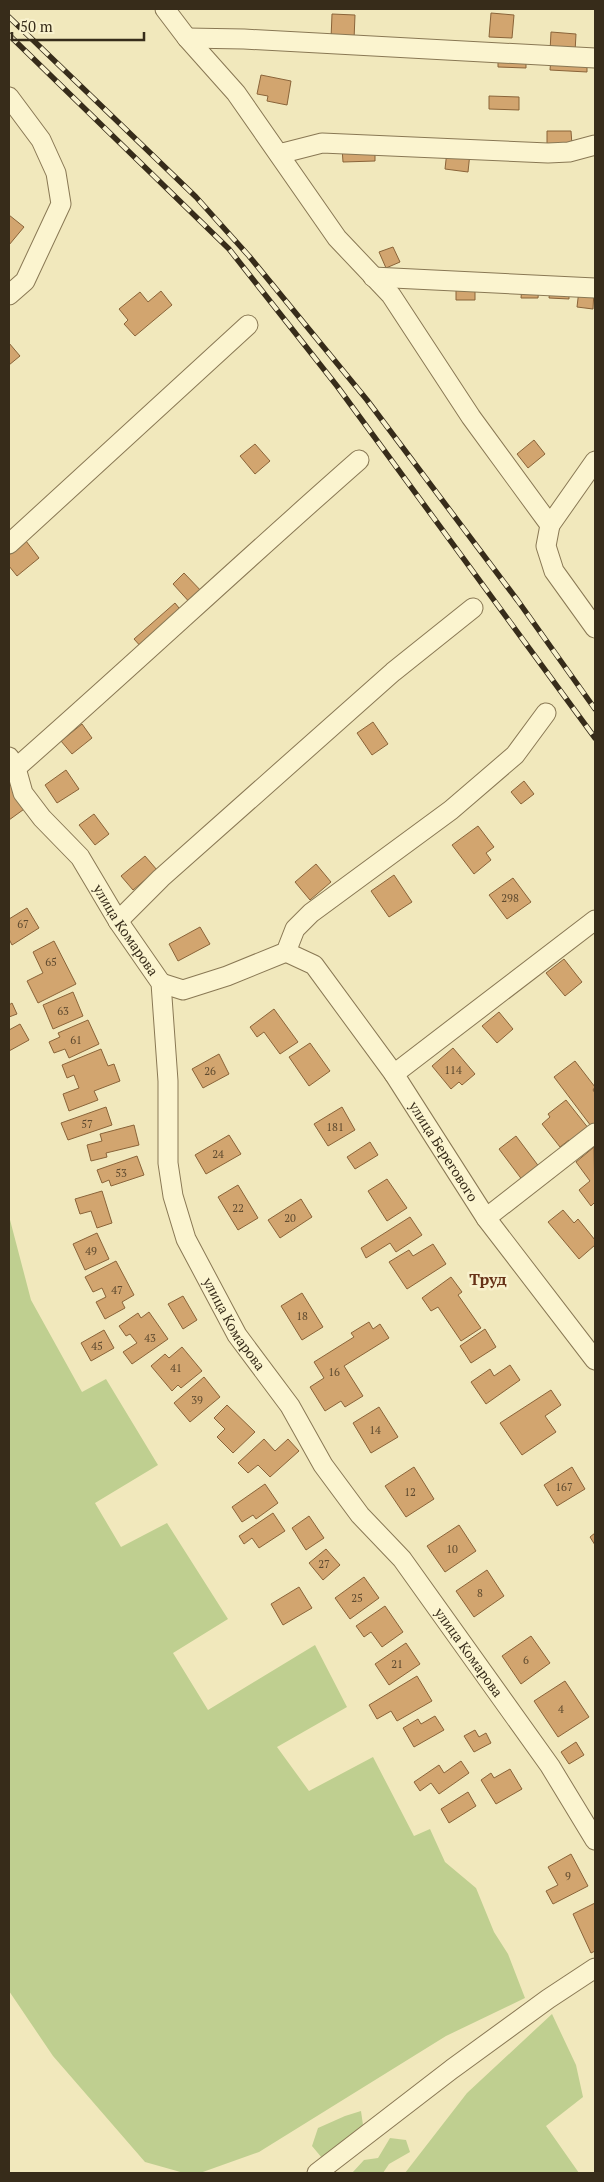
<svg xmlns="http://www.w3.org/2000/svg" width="604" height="2182" font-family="'PT Serif',serif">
<rect width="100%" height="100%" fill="#f1e8bc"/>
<path fill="#bfcf90" d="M9,1216l22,84 51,92 24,-13 52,86 -63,38 26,44 46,-24 61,96 -55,34 35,57 107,-65 32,62 -70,40 32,44 64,-34 41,79 16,-7 15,33 31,26 18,44 14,22 17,44 -79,38 -187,116 -59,21h-16l-39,-11 -92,-106 -44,-65z
M552,2014l24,51 7,32 -37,29 33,47h-174l62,-80z
M361,2111l2,14 -25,29 -16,4 -10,-12 6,-18 27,-12z
M390,2138l16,2 4,12 -21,12 -6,9h-31l12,-13 14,-2z"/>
<path fill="#d2a56f" stroke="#8a6439" d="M491,13l23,2 -2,23 -23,-1z
M332,14l23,1 -1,25 -23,-1z
M551,32l25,2 -1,18 -25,-1z
M498,57l28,1v10l-28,-1z
M551,58l36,2v12l-37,-2z
M261,75l30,6 -4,24 -20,-4 1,-5 -11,-2z
M489,96l30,1v13l-30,-1z
M547,131h24l1,14h-25z
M375,147v14l-32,1 -1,-14z
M447,151l23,2 -2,19 -23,-3z
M9,215l15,12 -15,18z
M393,247l7,15 -14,6 -7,-16z
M456,285h19v15h-19z
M522,286l17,1 -1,11h-17z
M550,288h19v11l-20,-1z
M579,290l15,1 -1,18 -16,-2z
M161,291l11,14 -37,31 -11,-12 4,-4 -9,-11 21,-17 8,10z
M9,343l11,13 -11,9z
M534,440l11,14 -17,14 -11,-14z
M255,444l15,17 -15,13 -15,-18z
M26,541l13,17 -22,18 -8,-10v-11z
M184,573l20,21 -12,11 -19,-21z
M175,603l8,10 -40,36 -9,-10z
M373,722l15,22 -16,11 -15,-22z
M82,724l10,14 -20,16 -11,-13z
M66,770l13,19 -22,14 -12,-18z
M524,781l10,13 -13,10 -10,-12z
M11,785l16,22 -18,13v-33z
M94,814l15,20 -14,11 -16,-20z
M478,826l16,21 -8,6 5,7 -17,14 -22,-29z
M145,856l12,14 -24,20 -12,-14z
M316,864l15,18 -21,18 -15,-18z
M394,875l18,27 -23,15 -18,-26z
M513,878l18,24 -24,17 -18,-24z
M27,908l12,20 -27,17 -3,-6v-20z
M200,927l10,17 -32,17 -9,-17z
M54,941l22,43 -38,19 -11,-22 16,-8 -10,-21z
M564,959l18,23 -17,14 -19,-23z
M73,992l10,24 -30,13 -10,-24z
M12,1003l5,11 -8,3v-12z
M274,1009l24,33 -18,12 -16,-22 -7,5 -7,-10z
M499,1012l14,17 -16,14 -15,-17z
M88,1020l11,24 -30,14 -4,-9 -11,4 -5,-11 11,-5 -2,-4z
M20,1024l9,16 -20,11v-21z
M310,1043l20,28 -21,15 -20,-29z
M453,1048l22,26 -13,11 -3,-3 -8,7 -19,-23z
M101,1049l7,17 6,-2 6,17 -26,10 4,9 -29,11 -6,-17 16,-6 -5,-13 -7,3 -5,-13z
M219,1054l10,20 -26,14 -11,-19z
M575,1061l20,26 -2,3 2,3v30l-4,3 -37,-49z
M566,1100l23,29 -17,14 -3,-3 -9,7 -18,-23 8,-7 -2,-3z
M106,1107l6,18 -44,15 -7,-17z
M342,1107l13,23 -27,16 -14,-22z
M134,1125l5,20 -33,8 1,4 -16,4 -4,-16 15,-4 -2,-7z
M229,1135l12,19 -35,20 -11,-19z
M516,1136l24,32 -17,13 -24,-32z
M370,1142l8,13 -23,14 -8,-12z
M594,1147l1,55 -4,4 -12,-16 11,-9 -14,-19z
M137,1156l7,19 -33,11 -2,-6 -7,3 -5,-13z
M387,1179l20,29 -20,13 -19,-30z
M238,1185l20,33 -20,12 -20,-33z
M102,1191l10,32 -15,5 -6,-17 -11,3 -5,-15z
M301,1199l11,18 -32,21 -12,-18z
M563,1210l11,13 4,-4 17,21v5l-16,14 -31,-37z
M410,1217l12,18 -26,17 -6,-9 -24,15 -5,-10z
M97,1233l12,26 -24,11 -12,-26z
M433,1244l13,20 -39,25 -18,-27 20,-12 4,6z
M116,1261l18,34 -12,7 3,6 -20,11 -9,-17 10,-5 -4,-9 -9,4 -8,-15z
M451,1277l11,15 -4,3 23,33 -20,13 -23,-34 -7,4 -9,-13z
M302,1293l21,34 -21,13 -21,-34z
M183,1296l14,24 -14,9 -15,-25z
M149,1312l19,27 -36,25 -9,-12 14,-9 -7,-9 -4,2 -7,-10 19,-13 3,5z
M369,1322l4,7 7,-5 9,14 -45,28 19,30 -18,11 -4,-6 -16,10 -15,-24 14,-9 -10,-16 40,-25 -3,-4z
M485,1329l11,18 -25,16 -11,-17z
M104,1330l10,18 -23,13 -10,-18z
M182,1347l20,24 -21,17 -3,-3 -6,6 -21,-25 14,-12 4,4z
M510,1365l10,15 -34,24 -15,-22 19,-13 4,7z
M204,1377l16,20 -30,25 -16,-19z
M551,1390l10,15 -16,11 11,16 -34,23 -22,-32z
M227,1405l28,27 -22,21 -16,-16 8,-8 -11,-11z
M379,1407l19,30 -27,16 -18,-30z
M264,1439l11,12 13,-12 11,12 -29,26 -12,-12 -10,8 -10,-10z
M414,1467l20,32 -28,18 -21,-31z
M572,1467l13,22 -28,17 -13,-21z
M265,1484l13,19 -22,16 -3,-4 -11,7 -10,-15z
M273,1513l12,18 -26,17 -7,-10 -8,6 -5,-8z
M309,1516l15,22 -18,12 -14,-22z
M459,1525l17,26 -31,21 -18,-26z
M595,1533v12l-5,-8z
M326,1549l14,16 -17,15 -14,-17z
M487,1570l17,26 -30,21 -18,-26z
M364,1577l15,21 -29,21 -15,-21z
M299,1587l13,21 -29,17 -12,-21z
M385,1606l18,26 -21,15 -11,-15 -7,5 -8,-11z
M531,1636l19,27 -29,21 -19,-28z
M406,1643l14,21 -31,21 -14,-21z
M417,1676l15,25 -35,20 -6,-10 -14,8 -8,-14z
M565,1681l24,36 -31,20 -24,-36z
M435,1716l9,14 -30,17 -11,-19 15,-9 3,5z
M475,1730l4,7 7,-4 5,10 -17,9 -10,-16z
M576,1742l8,13 -15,9 -8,-12z
M461,1761l8,12 -30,21 -8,-11 -11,8 -6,-9 25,-17 5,8z
M510,1769l12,20 -26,15 -15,-24 10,-7 3,5z
M468,1792l8,14 -27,17 -8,-14z
M571,1854l17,32 -35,18 -7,-13 12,-6 -10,-18z
M595,1903v48l-4,2 -18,-39z"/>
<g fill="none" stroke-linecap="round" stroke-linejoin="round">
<defs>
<g id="minor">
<path d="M165,9l22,29 49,55 101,145 54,57 80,122 79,108 -4,21 8,25 41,57"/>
<path d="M187,38l57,1 351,19"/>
<path d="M9,97l32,43 15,33 5,31 -36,77 -16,14"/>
<path d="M279,154l43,-11 226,10 21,-1 26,-7"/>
<path d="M373,277l222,11"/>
<path d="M550,525l45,-64"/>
<path d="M9,544l239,-219"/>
<path id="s1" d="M9,757l7,11 7,25 19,25 38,39 38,64 43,62 7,98v82l5,33 13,43 51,96 53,71 33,59 37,50 42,44 148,207 45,74"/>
<path d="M16,768c115,-101 228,-207 343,-308"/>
<path d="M118,921l43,-43 232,-206 80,-64"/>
<path id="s2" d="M286,952l28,13 80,109 92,144 109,142"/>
<path d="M161,983l22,7 44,-14 59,-24 9,-23 16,-16 140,-103 64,-55 31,-42"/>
<path d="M394,1074l201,-154"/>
<path d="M486,1218l109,-85"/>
<path d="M317,2173l135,-104 96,-70 47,-31"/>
</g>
</defs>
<use href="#minor" stroke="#897854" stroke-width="21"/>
<use href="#minor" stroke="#fbf4cf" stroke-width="19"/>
<defs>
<path id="rail" d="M9,17l187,180 53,59 118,144 151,201 77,108
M9,35l220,214 108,137 258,352"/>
</defs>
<use href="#rail" stroke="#372c1a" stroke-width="5.5"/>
<use href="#rail" stroke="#f8f1cc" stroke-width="4" stroke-dasharray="11" stroke-linecap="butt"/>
</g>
<g text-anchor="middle" stroke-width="5" stroke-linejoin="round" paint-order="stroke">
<g font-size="11" fill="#5e4a2f">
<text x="510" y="902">298</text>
<text x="23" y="928">67</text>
<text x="51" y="966">65</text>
<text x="63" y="1015">63</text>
<text x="76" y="1044">61</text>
<text x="453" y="1074">114</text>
<text x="210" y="1075">26</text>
<text x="87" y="1128">57</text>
<text x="335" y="1131">181</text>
<text x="218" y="1158">24</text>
<text x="121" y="1177">53</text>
<text x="238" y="1212">22</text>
<text x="290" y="1222">20</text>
<text x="91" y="1255">49</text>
<text x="117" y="1294">47</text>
<text x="302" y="1320">18</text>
<text x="150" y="1342">43</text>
<text x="97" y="1350">45</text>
<text x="176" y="1372">41</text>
<text x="334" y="1376">16</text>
<text x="197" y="1404">39</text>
<text x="375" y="1434">14</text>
<text x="564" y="1491">167</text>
<text x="410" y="1496">12</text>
<text x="452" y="1553">10</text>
<text x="324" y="1568">27</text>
<text x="480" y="1597">8</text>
<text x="357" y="1602">25</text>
<text x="526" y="1664">6</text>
<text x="397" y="1668">21</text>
<text x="561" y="1713">4</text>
<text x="568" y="1880">9</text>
</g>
<g font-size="14" fill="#372c1a" stroke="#f8f1cc">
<text dy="5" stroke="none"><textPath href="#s1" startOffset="211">улица Комарова</textPath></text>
<text dy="5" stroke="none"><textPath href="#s2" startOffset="258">улица Берегового</textPath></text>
<text dy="5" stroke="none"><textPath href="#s1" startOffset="631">улица Комарова</textPath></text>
<text dy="5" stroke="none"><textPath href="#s1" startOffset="1036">улица Комарова</textPath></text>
</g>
<g font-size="16" font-weight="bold" fill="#673217" stroke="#f8f1cc">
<text x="488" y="1285">Труд</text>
</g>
</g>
<rect width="604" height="2182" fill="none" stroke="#372c1a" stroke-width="20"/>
<path d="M12 32v8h132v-8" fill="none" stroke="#372c1a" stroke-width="2.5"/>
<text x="20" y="32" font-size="15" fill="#372c1a" stroke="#f8f1cc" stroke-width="4" paint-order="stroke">50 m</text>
</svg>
